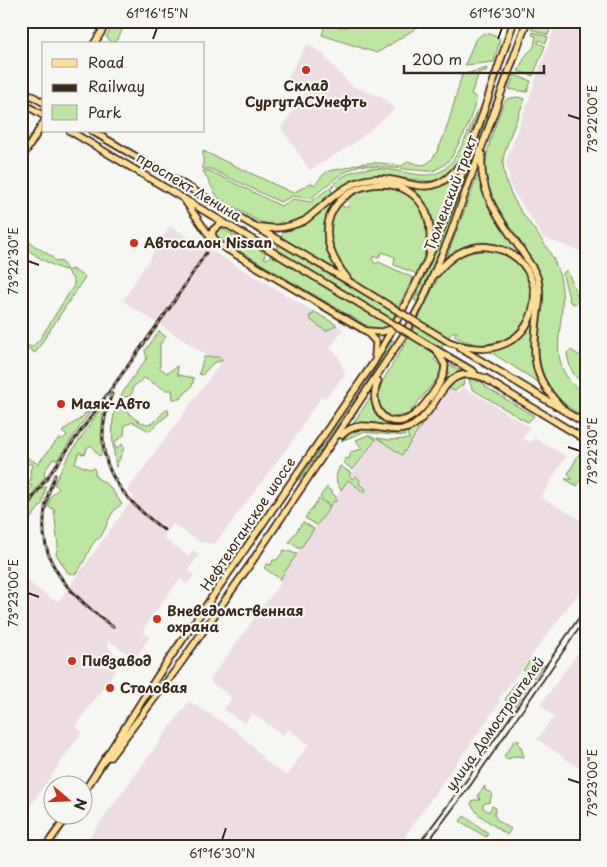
<svg xmlns="http://www.w3.org/2000/svg" width="607" height="867" font-family="'Playpen Sans',sans-serif">
<rect width="100%" height="100%" fill="#f6f6f2"/>
<filter id="ink" filterUnits="userSpaceOnUse"><feTurbulence type="fractalNoise" baseFrequency=".02" numOctaves="2"/><feDisplacementMap in="SourceGraphic" scale="10" xChannelSelector="R" yChannelSelector="G"/><feConvolveMatrix kernelMatrix="1 2 1 2 8 2 1 2 1" color-interpolation-filters="sRGB"/></filter>
<g filter="url(#ink)">
<path fill="#eddde2" d="M557,21h29v232l-42,-15 -33,-50 -5,-26z
M307,44l17,10 2,5 26,27 30,11 13,12 -42,35 -43,26 -29,-42 24,-35 -20,-11z
M170,226l173,103 -13,20 8,6 7,19 -14,18 -6,6 -3,-2 -21,30 1,2 -87,116 -15,-2 -27,-18 -10,13 25,19 5,-6 6,5 -11,15 6,5 -7,9 -7,-5 -8,10 -27,38 -2,5 7,5 -14,20 -6,-5 -2,2 -19,-13 -2,3 7,10 9,6 -48,66 7,6 -61,87v-242l31,22 7,2 75,-104 -7,-6 93,-127 -97,-63z
M463,387l67,40 -8,12 10,3 2,-4 32,18 -25,41 45,26v60l-88,117 2,2 -93,131 -6,13h-318l106,-145 47,30 15,13 16,18 20,14 22,-32 -21,-15 -5,6 -31,-22 -7,11 -21,-14 7,-11 -2,-4 -18,-12 -1,-4 71,-97 -2,-2 98,-142 25,17 48,-67 8,4z
M586,642v131l-49,-34 17,-22 -14,-12z"/>
<path fill="#bde6a2" stroke="#7c8860" d="M116,21l7,2 -2,10 -7,11 -8,-7z
M349,21h78l-50,32 -55,-18 4,-13 11,5h10z
M532,21h21l-5,14 -17,-6z
M533,32l15,5 -2,6 -7,-3 -1,3 7,3 -12,30 -15,-5 8,-16 8,-8 2,-11 -4,-1z
M484,33l11,2 5,4 -6,23 -29,3 10,-25z
M487,68l-1,3 -7,2 -8,21 6,4 -10,30 -16,30 -7,7 -11,6h-7l-66,-6 -19,9 -31,25 -17,-3 -13,6 -69,-33h-8v-18l90,42 18,-10 4,2c15,-20 13,-12 33,-18 21,-7 32,-4 54,-1l6,-5c6,2 12,5 18,3 17,-7 30,-72 36,-89z
M514,75l17,6 -4,11 -18,-3z
M517,97l8,2c-5,13 -23,53 -22,64 3,48 46,71 57,114 11,46 -23,85 26,118v24c-37,-23 -52,-46 -46,-91 2,-17 5,-32 1,-49 -4,-14 -15,-27 -23,-39 -9,-14 -23,-28 -29,-44 -11,-31 4,-63 14,-92l4,-5z
M489,108l2,1 -44,124 -30,69 -3,-2 30,-67z
M477,109c0,8 -4,16 -6,23 -8,23 -14,43 -40,49 -36,-2 -59,-12 -92,8l-5,-6c26,-22 49,-14 80,-9 7,1 16,2 23,-1 20,-7 33,-45 40,-64z
M203,171h7l71,35 12,-7 18,3 22,-17 1,1 -3,3 1,7 13,12 5,-3 -3,-5c9,-9 19,-12 32,-12 50,-2 57,51 38,86l-23,-9 1,-8 -13,-5 -3,5h-6l-1,2 3,5 4,-2 34,16 -24,48 -9,4 -11,-3 -153,-90v-6l5,-3 44,25 -1,5 3,1c8,-6 17,-24 18,-34l-4,-4 -4,5 -19,-5 -40,-23z
M479,172c6,38 30,66 51,97l4,8c-10,-17 -29,-38 -53,-33 -12,3 -23,13 -35,15z
M456,174l-23,61c-2,-24 -12,-43 -36,-51l41,1z
M21,237l30,19 4,5 7,1 5,8c-10,0 -37,-18 -46,-25z
M491,250c6,2 13,3 18,6 48,24 16,118 -55,80l3,-4h-5l-18,28 8,7h5l3,-2 11,6 4,6 -2,8 -8,6 -21,-9 -26,33 -17,2 -13,-11v-17l36,-61 26,-54 15,-15 10,-6z
M586,264v38l-5,-2 -3,-10z
M72,269l13,8 -50,76 -13,-9 10,3 8,-8 34,-54v-4l-7,-10z
M567,270l11,27v5l-4,2 -4,-2 -7,-27 1,-3z
M313,311l24,14 -11,6 -14,-10 -3,-5 4,-1z
M535,312c-3,23 -7,48 3,70l-49,-31c24,-3 38,-18 46,-39z
M159,331l7,6 -6,7v24l7,5 10,-7 1,9 16,3 -2,8 -12,13h-7l-1,-9h-6l-22,-12 -12,10 1,3 -3,5 -6,1 -3,3c2,10 21,30 33,22 6,-4 7,-10 14,-13l1,5 -20,17 -16,-9 -8,3 -1,10 -10,8 2,6 6,-5 2,4 -8,19c-9,-57 -2,-64 31,-109l-2,-7z
M392,340l3,2 -94,139 -2,-1 68,-98z
M571,350l15,10v25c-13,-7 -17,-18 -19,-32z
M204,357h14l5,3 -10,3 -11,12 -3,-1z
M469,379l13,3 5,6 47,28 -6,6 -6,-3 -50,-30z
M370,398l8,17 17,9 19,-6 11,-11c-23,35 -41,10 -72,17z
M104,403l-3,32 2,18 -4,3 -8,-11 -4,3 -1,5 -4,1 -3,-2 -4,11 14,6 5,-1 2,9 13,9 13,18c-13,7 -13,20 -21,32 -4,6 -2,0 -6,5 -8,10 -11,25 -20,33l-7,-1 -12,-19 2,-8 -4,-37 -6,-2 2,-10 9,-9 -5,-4 14,-27z
M90,412l-33,48 -4,-1 -9,13 1,5 -17,23 -1,-5 5,-9 -6,-2 5,-5 -1,-10 3,-2 -1,-4 -6,2 -4,-6 1,-4 15,9 20,-25h5l4,-4 -5,-3c8,-9 17,-9 23,-19z
M425,421l-23,34 -25,-17 12,2 20,-1 -2,-7z
M366,428l38,4 1,4 -42,-4 -22,9 10,-10z
M368,435l8,4 -23,31 -10,-8 3,-4 3,1 2,-7 11,-3 -6,-9z
M586,453v18l-9,15 -12,-7h7l-4,-5 11,-20z
M340,466l11,7 -2,3 4,3 3,-3 4,4 -1,4 7,5 -1,4 -17,-13 -7,10c-6,-9 -6,-14 -1,-24z
M46,487l-4,17 -21,27v-12l19,-30z
M327,487l9,10v5l-2,-1 -4,5 -10,-9z
M319,499l11,8 -13,18 -12,-7z
M303,522l11,7 -14,20 -11,-7z
M284,550l13,4 -17,25 -16,-11 3,-4 4,1 2,-5h4z
M534,658l10,7 -10,13 -11,-8 7,-10z
M519,681l9,6 -13,19 -10,-6 10,-17z
M515,740h4l-1,4 3,3 3,10 -8,-1 -8,3 -4,-3z
M485,786v4l7,3 -2,9 -7,2v4l6,4 3,-6 4,2 -2,6 3,6 14,9 -4,6 -29,-21 -7,-10 2,-4h7l-2,-5z
M464,816l24,17 -2,4 -26,-16z"/>
<g fill="none" stroke-linecap="round" stroke-linejoin="round">
<defs>
<path id="minor" d="M421,846l48,-64 117,-169"/>
<path id="major" d="M94,44l14,-23
M21,89l23,14
M21,102l23,14
M70,131l200,119
M92,131l258,151
M482,154c-4,40 18,65 39,96 6,10 14,19 17,30 3,13 1,25 -1,38 -5,43 -4,61 28,93
M21,159l23,-37
M183,198l30,43 153,90 10,11 -1,14
M261,227c16,3 28,0 43,-6 19,-14 38,-36 61,-41 40,-9 65,30 98,-20
M216,241l-4,-6 1,-5 7,-6 6,1
M437,273c12,-16 31,-29 52,-26 74,9 55,130 -40,95
M347,278c-77,-97 99,-139 82,-27
M367,331l14,1 11,-3
M460,348l126,76
M435,349l39,23
M484,378l102,62
M378,381c-9,19 1,47 27,39 12,-4 21,-17 28,-27 6,-8 12,-17 12,-28l-7,-12
M342,435c22,-22 49,5 72,-10 29,-19 27,-65 73,-46
M110,757l68,-90 73,-104 154,-230 17,-31 28,-67 77,-214
M82,795l77,-121 215,-312c22,-39 43,-78 61,-119 31,-72 53,-148 79,-222
M46,846l23,-32"/>
</defs>
<use href="#minor" stroke="#3b2a1e" stroke-width="8"/>
<use href="#major" stroke="#3b2a1e" stroke-width="9"/>
<use href="#minor" stroke="#f6f6f2" stroke-width="4.5"/>
<use href="#major" stroke="#fedd96" stroke-width="5.5"/>
<defs>
<path id="rail" d="M112,394c-25,62 4,100 52,136
M55,475c-30,71 2,111 58,152
M21,514l150,-208 35,-53"/>
</defs>
<use href="#rail" stroke="#3b2a1e" stroke-width="3"/>
<use href="#rail" stroke="#f6f6f2" stroke-width="1" stroke-dasharray="4" stroke-linecap="butt"/>
<defs>
<path id="major-bridge" d="M270,250l165,99
M350,282l99,60"/>
</defs>
<use href="#major-bridge" stroke="#3b2a1e" stroke-width="9" stroke-linecap="butt"/>
<use href="#major-bridge" stroke="#fedd96" stroke-width="5.5"/>
</g>
</g>
<path fill="none" stroke="#3b2a1e" stroke-width="2" d="M153,39l4,-11M498,39l4,-11M568,115l12,4M28,261l11,4M568,447l12,4M28,593l11,4M568,779l12,4M222,840l4,-12"/>
<g fill="#c8321e" stroke="#f6f6f2" stroke-width="2">
<circle cx="306" cy="70" r="5"/>
<circle cx="134" cy="243" r="5"/>
<circle cx="61" cy="404" r="5"/>
<circle cx="157" cy="619" r="5"/>
<circle cx="72" cy="661" r="5"/>
<circle cx="110" cy="688" r="5"/>
</g>
<g text-anchor="middle" stroke-width="4.5" stroke-linejoin="round" paint-order="stroke">
<g font-size="14" font-weight="bold" fill="#3b2a1e" stroke="#f6f6f2" text-anchor="start">
<text x="306" y="91" text-anchor="middle">Склад<tspan x="306" dy="16">СургутАСУнефть</tspan></text>
<text x="144" y="248">Автосалон Nissan</text>
<text x="71" y="409">Маяк-Авто</text>
<text x="167" y="616">Вневедомственная<tspan x="167" dy="16">охрана</tspan></text>
<text x="82" y="666">Пивзавод</text>
<text x="120" y="693">Столовая</text>
</g>
<g font-size="14" fill="#3b2a1e" stroke="#f6f6f2">
<text transform="translate(189 187) rotate(31)" y="5">проспект Ленина</text>
<text transform="translate(451 193) rotate(-69)" y="5">Тюменский тракт</text>
<text transform="translate(248 524) rotate(-56)" y="5">Нефтеюганское шоссе</text>
<text transform="translate(495 724) rotate(-55)" y="5">улица Домостроителей</text>
</g>
</g>
<rect width="607" height="867" fill="none" stroke="#f6f6f2" stroke-width="55"/>
<rect x="42" y="42" width="162" height="90" fill="#f6f6f2" stroke="#aba49d"/>
<rect x="52" y="59" width="25" height="8" fill="#fedd96" stroke="#aba49d"/>
<text x="88" y="68" font-size="15" fill="#3b2a1e">Road</text>
<rect x="52" y="84" width="25" height="8" fill="#3b2a1e" stroke="#aba49d"/>
<text x="88" y="92" font-size="15" fill="#3b2a1e">Railway</text>
<rect x="52" y="105" width="25" height="15" fill="#bde6a2" stroke="#aba49d"/>
<text x="88" y="118" font-size="15" fill="#3b2a1e">Park</text>
<g transform="translate(68 800) rotate(109)"><circle r="24" fill="#f6f6f2" stroke="#aba49d"/>
<path d="M0-4L9 19L0 12L-9 19Z" fill="#c8321e"/>
<text y="-8" font-size="14" font-weight="bold" text-anchor="middle" fill="#3b2a1e">N</text>
</g>
<path d="M404 65v8h140v-8" fill="none" stroke="#3b2a1e" stroke-width="2.5"/>
<text x="412" y="65" font-size="15" fill="#3b2a1e" stroke="#f6f6f2" stroke-width="4" paint-order="stroke">200 m</text>
<rect x="28" y="28" width="552" height="812" fill="none" stroke="#3b2a1e" stroke-width="2"/>
<g font-size="12" text-anchor="middle" fill="#3b2a1e">
<text x="157" y="18">61°16'15"N</text>
<text x="502" y="18">61°16'30"N</text>
<text transform="translate(593 119) rotate(-90)" y="4">73°22'00"E</text>
<text transform="translate(14 261) rotate(-90)" y="4">73°22'30"E</text>
<text transform="translate(593 451) rotate(-90)" y="4">73°22'30"E</text>
<text transform="translate(14 593) rotate(-90)" y="4">73°23'00"E</text>
<text transform="translate(593 783) rotate(-90)" y="4">73°23'00"E</text>
<text x="222" y="858">61°16'30"N</text>
</g>
</svg>
